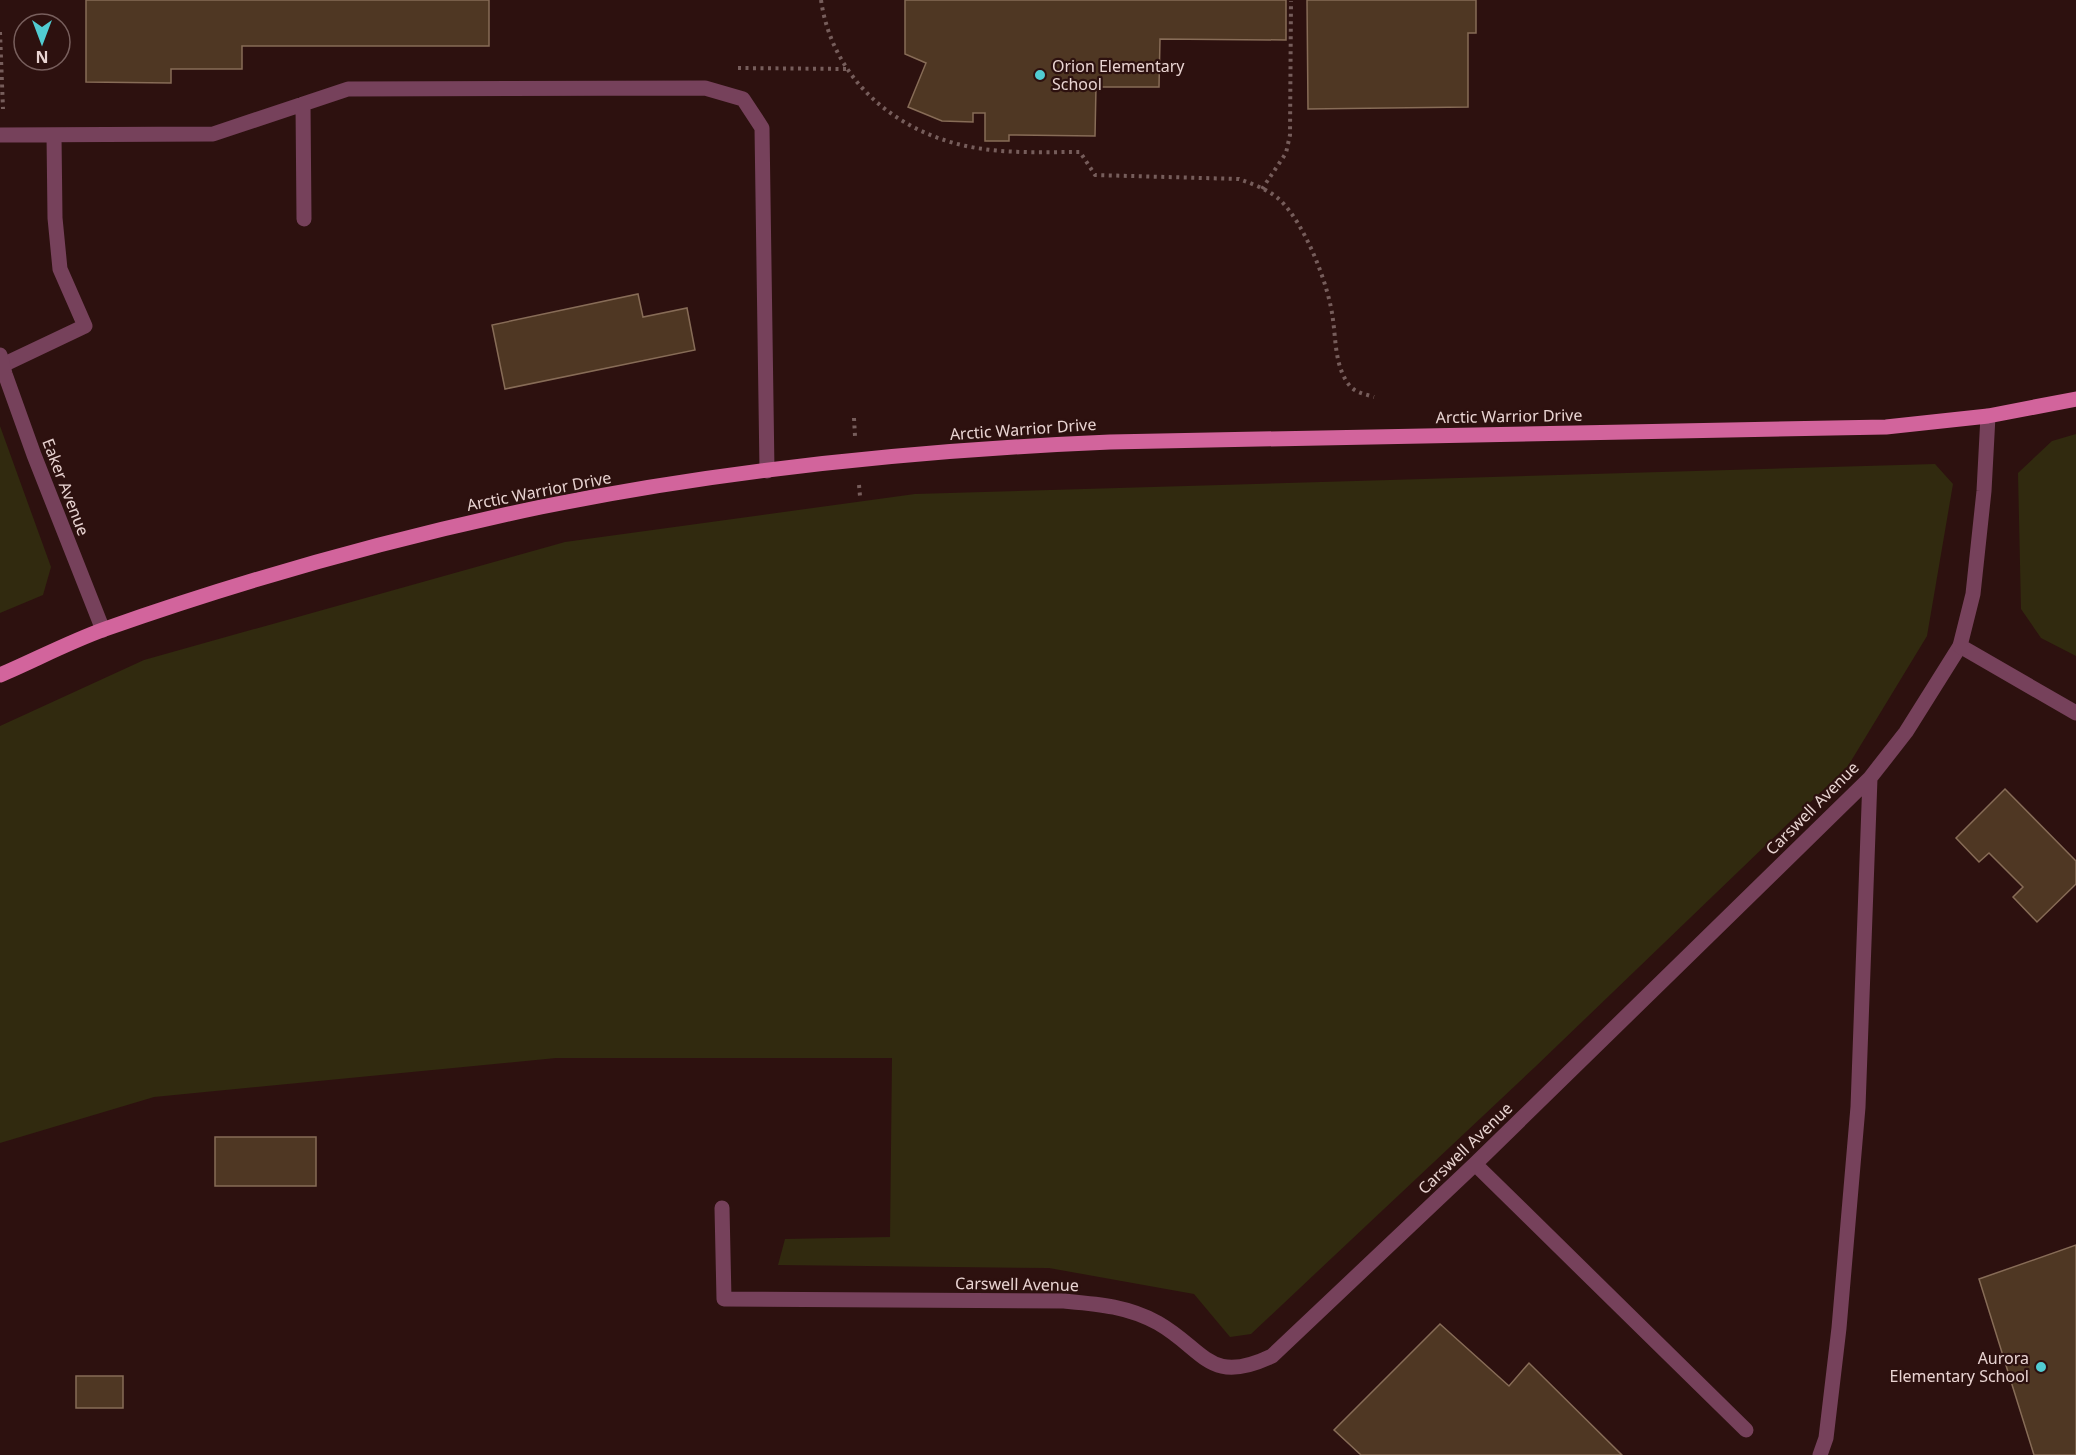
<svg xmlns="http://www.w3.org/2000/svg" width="2076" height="1455" font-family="'Noto Sans',sans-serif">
<rect width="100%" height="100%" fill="#2d110f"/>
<path fill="#312a0f" d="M0,426l51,141 -8,28 -43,18z
M2076,434v222l-35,-18 -20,-29 -3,-136 34,-32z
M1935,464l18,20 -26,152 -79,130 -313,301 -284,267 -21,3 -36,-43 -145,-26 -271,-3 7,-26 105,-2 2,-179h-336l-402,39 -154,46v-417l144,-66 421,-118 350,-48z"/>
<path fill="#4f3723" stroke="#876c57" stroke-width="1.5" d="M86,0h403v46h-247v23h-71v14l-85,-1z
M905,0h381v40l-126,-1 -1,48h-63l-1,49 -86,-1v6h-24v-28h-12v9l-31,-1 -34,-14 18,-44 -21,-9z
M1307,0h169v33h-8v74l-160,2z
M638,294l5,23 44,-9 8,42 -190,39 -13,-64z
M2005,789l71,72v23l-39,38 -24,-25 10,-10 -34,-34 -10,9 -23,-24z
M215,1137h101v49h-101z
M2076,1245v210h-42l-55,-176z
M1440,1324l69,62 20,-23 93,92h-261l-27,-25z
M76,1376h47v32h-47z"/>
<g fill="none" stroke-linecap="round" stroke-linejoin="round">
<path stroke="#765d5b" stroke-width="4" stroke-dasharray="3 4.5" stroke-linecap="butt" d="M821,0c11,77 71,130 145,146 37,8 77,6 114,6l15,23 144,4c14,5 30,11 41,21 25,24 49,85 53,120 3,21 2,48 17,66 6,7 15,8 24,11
M0,32l3,77
M738,68l108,1
M1262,189l24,-36 4,-18 1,-134
M854,418l1,18
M859,485l1,11"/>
<path stroke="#76415b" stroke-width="15" d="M303,104l1,115
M0,135l213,-1 135,-45 357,-1 38,11 19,29 5,343
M3,365l82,-39 -25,-57 -5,-51 -1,-83
M1475,1164l271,266
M722,1208l2,91 340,2c33,3 63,5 94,22 47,27 51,63 114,33l203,-192 395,-386 36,-46 54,-86
M1820,1455l6,-17 13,-110 19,-221 12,-329"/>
<path stroke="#76415b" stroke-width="15" d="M0,355l5,19 29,81 69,175
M1988,416l-4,75 -11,103 -13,52 116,67"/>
<path stroke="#d2649c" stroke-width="15" d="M0,675c35,-15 69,-33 105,-46 142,-50 288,-91 436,-122 187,-38 379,-57 569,-65l776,-15 102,-11 88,-17"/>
</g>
<g fill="#51ccd2" stroke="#2d110f" stroke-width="2">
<circle cx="1040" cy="75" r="6"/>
<circle cx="2041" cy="1367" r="6"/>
</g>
<g text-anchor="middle" stroke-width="4.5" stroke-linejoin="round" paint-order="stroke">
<g font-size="16" fill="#e9d4d2" stroke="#2d110f" text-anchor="start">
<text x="1052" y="72">Orion Elementary<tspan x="1052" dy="18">School</tspan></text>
<text x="2029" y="1364" text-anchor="end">Aurora<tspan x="2029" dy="18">Elementary School</tspan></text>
</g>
<g font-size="16" fill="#e9d4d2" stroke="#2d110f">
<text transform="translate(1509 416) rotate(-1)" y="6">Arctic Warrior Drive</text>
<text transform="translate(1023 429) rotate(-4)" y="6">Arctic Warrior Drive</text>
<text transform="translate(66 487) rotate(69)" y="6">Eaker Avenue</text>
<text transform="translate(539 491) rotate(-11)" y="6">Arctic Warrior Drive</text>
<text transform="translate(1812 808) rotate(-45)" y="6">Carswell Avenue</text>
<text transform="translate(1465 1148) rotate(-44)" y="6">Carswell Avenue</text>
<text transform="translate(1017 1284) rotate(1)" y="6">Carswell Avenue</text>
</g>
</g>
<g transform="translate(42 42) rotate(180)"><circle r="28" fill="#2d110f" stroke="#785f5d" stroke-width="1.5"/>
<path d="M0-4.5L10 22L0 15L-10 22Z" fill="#51ccd2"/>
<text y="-9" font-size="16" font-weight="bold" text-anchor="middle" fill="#e9d4d2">N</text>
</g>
</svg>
